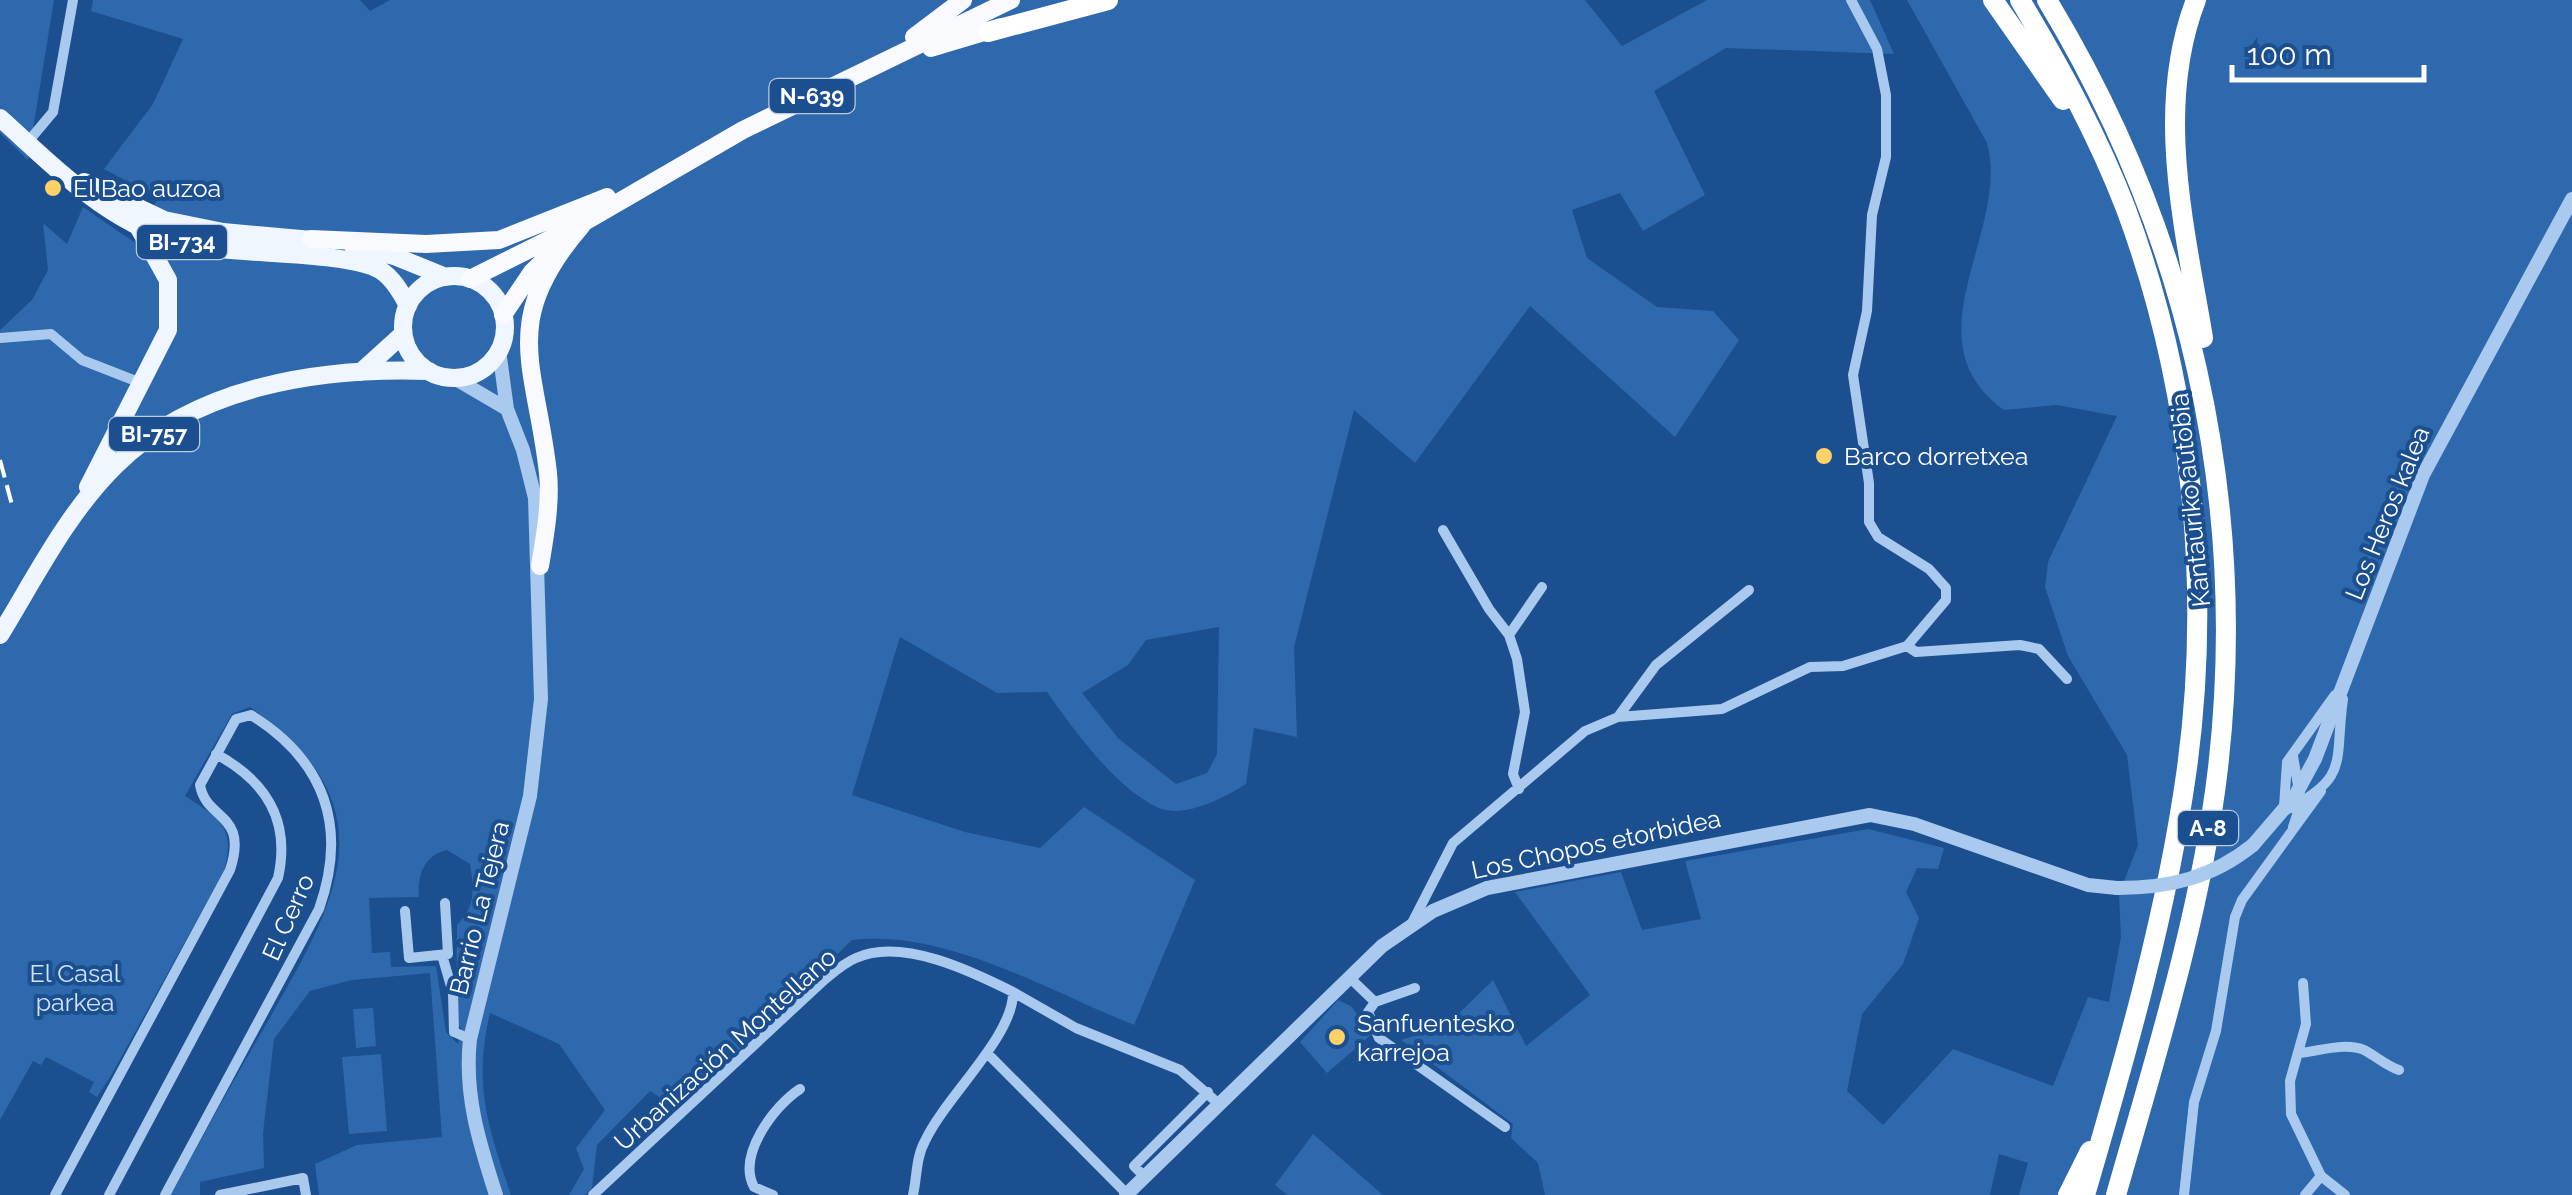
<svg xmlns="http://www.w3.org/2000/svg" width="2572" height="1195" font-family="Raleway,sans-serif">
<rect width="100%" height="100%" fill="#1b4f8f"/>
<path fill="#2e69ad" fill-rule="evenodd" d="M0,0h54l-26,160 -28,-27z
M93,0h267l10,11 20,-11h1195l37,46 85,-46h163l24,54 -168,-6 -72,43 51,104 -62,36 -23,-38 -48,17 15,48 70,49 56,4 26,29 -64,97 -145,-131 -115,157 -61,-53 -60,237 3,90 -43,-9 -8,56c-21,13 -61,35 -87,24 -42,-18 -86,-79 -112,-116l-50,1 -97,-56 -48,158 113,37 75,16 44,-41 111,73 -61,145c-85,-34 -188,-96 -282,-85l-174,169 -28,-18 -53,54 -5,43 -7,7h-16l15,-26 -8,-21 29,-38 -46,-66 -69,-31c-17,72 -2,114 21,182h-192l-4,-31 42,-19 85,-8 -12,-164 -78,7 -42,11 -36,48 -11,94 1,35 -64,14v13h-29c30,-56 61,-112 93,-167 71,-124 132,-220 -14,-321l-18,7 -47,82c35,23 51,31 39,75l-112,203 -15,23 -8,-5 5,-10 -48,-25 -5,8 -8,-4 -33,59v-790l32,-30 16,-30 -5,-47 24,21 16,-37 51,35 24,-44 -54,-29 49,-65 30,-65 -92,-28zM1219,627l-2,127 -10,19 -31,11 -57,-45 -37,-46 46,-28 18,-25zM447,850l23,14c4,25 6,42 -13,61l-1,96 6,9 -4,14 -12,-12 -10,-66 -45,1 -1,-15 -18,1 -3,-55 50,-1c-2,-21 5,-42 28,-47z
M1907,0h665v1195h-553l9,-32 -29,-9 -9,41h-445l-7,-32 -27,-25 2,-14 -112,-84 46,-15 46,-45 33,66 64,-51 -75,-103 106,-20 21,58 59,-11 -16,-58 183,-32 76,19 -6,21 -21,-1 -11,24 13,26 -16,46 -41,50 -15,77 36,34 70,-76 100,37 35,-89 21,5 12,-65 -2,-43 19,-49 -11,-90 -59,-99 -23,-69 3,-25 69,-146 -60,-11 -53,5c-98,-71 7,-178 -17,-267z
M1338,1000l13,6 21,28 -45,39 -27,-31z
M373,1008l3,38 -20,2 -3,-39z
M381,1054l6,77 -38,3 -7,-77z
M1313,1134l70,61h-96l-12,-10z"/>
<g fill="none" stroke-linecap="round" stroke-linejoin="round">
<path stroke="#a9c9ee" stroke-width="10" d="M27,143l26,-31 20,-112
M0,338l51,-4 31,26 59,23
M1443,530l46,79 20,26 8,24 8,53 -12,62 6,15
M1509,635l33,-48
M1907,646l9,6 104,-7 19,4 28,30
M1618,717l38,-52 93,-75
M2284,807l3,-45 48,-67
M2286,810c65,-33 48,-48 57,-111
M2293,827l8,-24 -8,-47
M405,911l4,47 39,-4 -3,-51
M1412,923l41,-80 132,-112 33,-14 104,-8 88,-42 33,-1 64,-20 39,-46v-12l-17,-19 -51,-32 -9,-15v-39l-16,-108 14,-64 5,-96 14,-58v-62l-9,-46 -26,-49
M442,955l11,38 1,39 16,7
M1349,977l26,25 40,-14
M2303,983l3,41 -16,57 1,33 30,62 24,19
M1013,992l63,36 104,42 39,34
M1375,1002l-7,10 11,26 126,89
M987,1053l140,141
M2300,1053c19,-2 46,-11 64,-3 12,6 21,15 35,20
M1145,1177l-11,-11 74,-74
M55,1195l175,-325c19,-58 -24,-49 -30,-85l36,-66 15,-4c74,46 97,112 68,194l-154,286
M109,1195l169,-317c13,-58 -12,-97 -62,-124
M220,1195l83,-17 3,17
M593,1195l231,-215c10,-8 20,-17 32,-22 46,-21 117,14 157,34 1,44 -67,104 -88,149 -9,16 -8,36 -12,54
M773,1195l-19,-8c-17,-32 20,-81 46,-98
M2184,1195l10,-93 22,-71 19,-114 7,-17 79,-109
M2305,1195l16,-19"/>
<path stroke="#a9c9ee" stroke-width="14" d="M454,378l53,31
M2253,845l42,-49 20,-37 108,-284 149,-276
M496,1195c-17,-53 -32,-100 -26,-156l60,-243 11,-97 -6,-201 -12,-48 -16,-41 -8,-59
M1126,1195l256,-249 51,-35 54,-23 383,-73 44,9 174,61 29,3"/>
<path stroke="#f0f6ff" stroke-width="18" d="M0,118c58,52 112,109 190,127 46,10 158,6 190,25 13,8 21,22 28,36
M84,182l80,38 59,12 100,9
M353,246l41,10 52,21
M403 327a51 51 0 1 1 102 0a51 51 0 1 1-102 0Z
M361,372l42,-38
M88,487l80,-157v-50l-29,-52
M0,635c35,-57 67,-122 116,-170 80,-79 204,-98 313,-94"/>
<path stroke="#f8faff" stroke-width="18" d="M914,37l49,-37
M931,48l70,-21
M311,239l115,5 73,-4 108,-43
M470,279l116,-58 157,-91 268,-130
M503,315l29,-43 20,-19
M540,566c5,-30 11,-63 8,-93 -12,-109 -50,-151 34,-248"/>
<path stroke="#fff" stroke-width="20" d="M1993,0l70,100
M2020,0c40,67 78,136 106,209 65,175 86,374 61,559 -20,145 -61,287 -102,427
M2047,0c141,233 202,497 171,768 -17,145 -62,287 -102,427
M2196,0c-42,108 -11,229 7,338
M988,32l120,-32
M2068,1195l22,-44"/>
<path stroke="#fff" stroke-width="4" stroke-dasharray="18 8" stroke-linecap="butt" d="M0,460l12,45"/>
<path stroke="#a9c9ee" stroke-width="14" d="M2117,888c52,0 95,-10 136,-43"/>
</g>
<g fill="#ffd166" stroke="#1b4f8f" stroke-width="4">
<circle cx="53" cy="188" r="10"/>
<circle cx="1824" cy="456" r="10"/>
<circle cx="1337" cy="1037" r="10"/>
</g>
<g text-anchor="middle" stroke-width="8" stroke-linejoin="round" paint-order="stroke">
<g fill="#1b4f8f" stroke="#bbcadd" stroke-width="2.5">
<rect x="769.5" y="79" width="85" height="34" rx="8"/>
<rect x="137" y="225" width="90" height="34" rx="8"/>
<rect x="109" y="417" width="90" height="34" rx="8"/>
<rect x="2178" y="811" width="60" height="34" rx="8"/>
</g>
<g font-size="22" font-weight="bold" fill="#fff">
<text x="812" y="104">N-639</text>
<text x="182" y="250">BI-734</text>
<text x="154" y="442">BI-757</text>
<text x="2208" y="836">A-8</text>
</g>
<g font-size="25" fill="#fff" stroke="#1b4f8f" text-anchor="start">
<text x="73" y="197">El Bao auzoa</text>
<text x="1844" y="465">Barco dorretxea</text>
<text x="1357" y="1032">Sanfuentesko<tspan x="1357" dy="29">karrejoa</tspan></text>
</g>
<g font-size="25" fill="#fff" stroke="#1b4f8f">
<text transform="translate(2190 500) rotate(-96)" y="9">Kantauriko autobia</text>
<text transform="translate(2387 513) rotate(-68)" y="9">Los Heros kalea</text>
<text transform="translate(1596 844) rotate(-12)" y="9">Los Chopos etorbidea</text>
<text transform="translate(479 908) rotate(-76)" y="9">Barrio La Tejera</text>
<text transform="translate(288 917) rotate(-66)" y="9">El Cerro</text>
<text transform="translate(725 1049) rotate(-42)" y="9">Urbanización Montellano</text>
</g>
<g font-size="25" fill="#cfe3fa" stroke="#1b4f8f">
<text x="75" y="982">El Casal<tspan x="75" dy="29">parkea</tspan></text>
</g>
</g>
<path d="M2232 65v15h192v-15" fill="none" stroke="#ffffff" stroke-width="5"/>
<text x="2247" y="65" font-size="30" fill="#ffffff" stroke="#1b4f8f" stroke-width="8" paint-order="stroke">100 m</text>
</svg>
